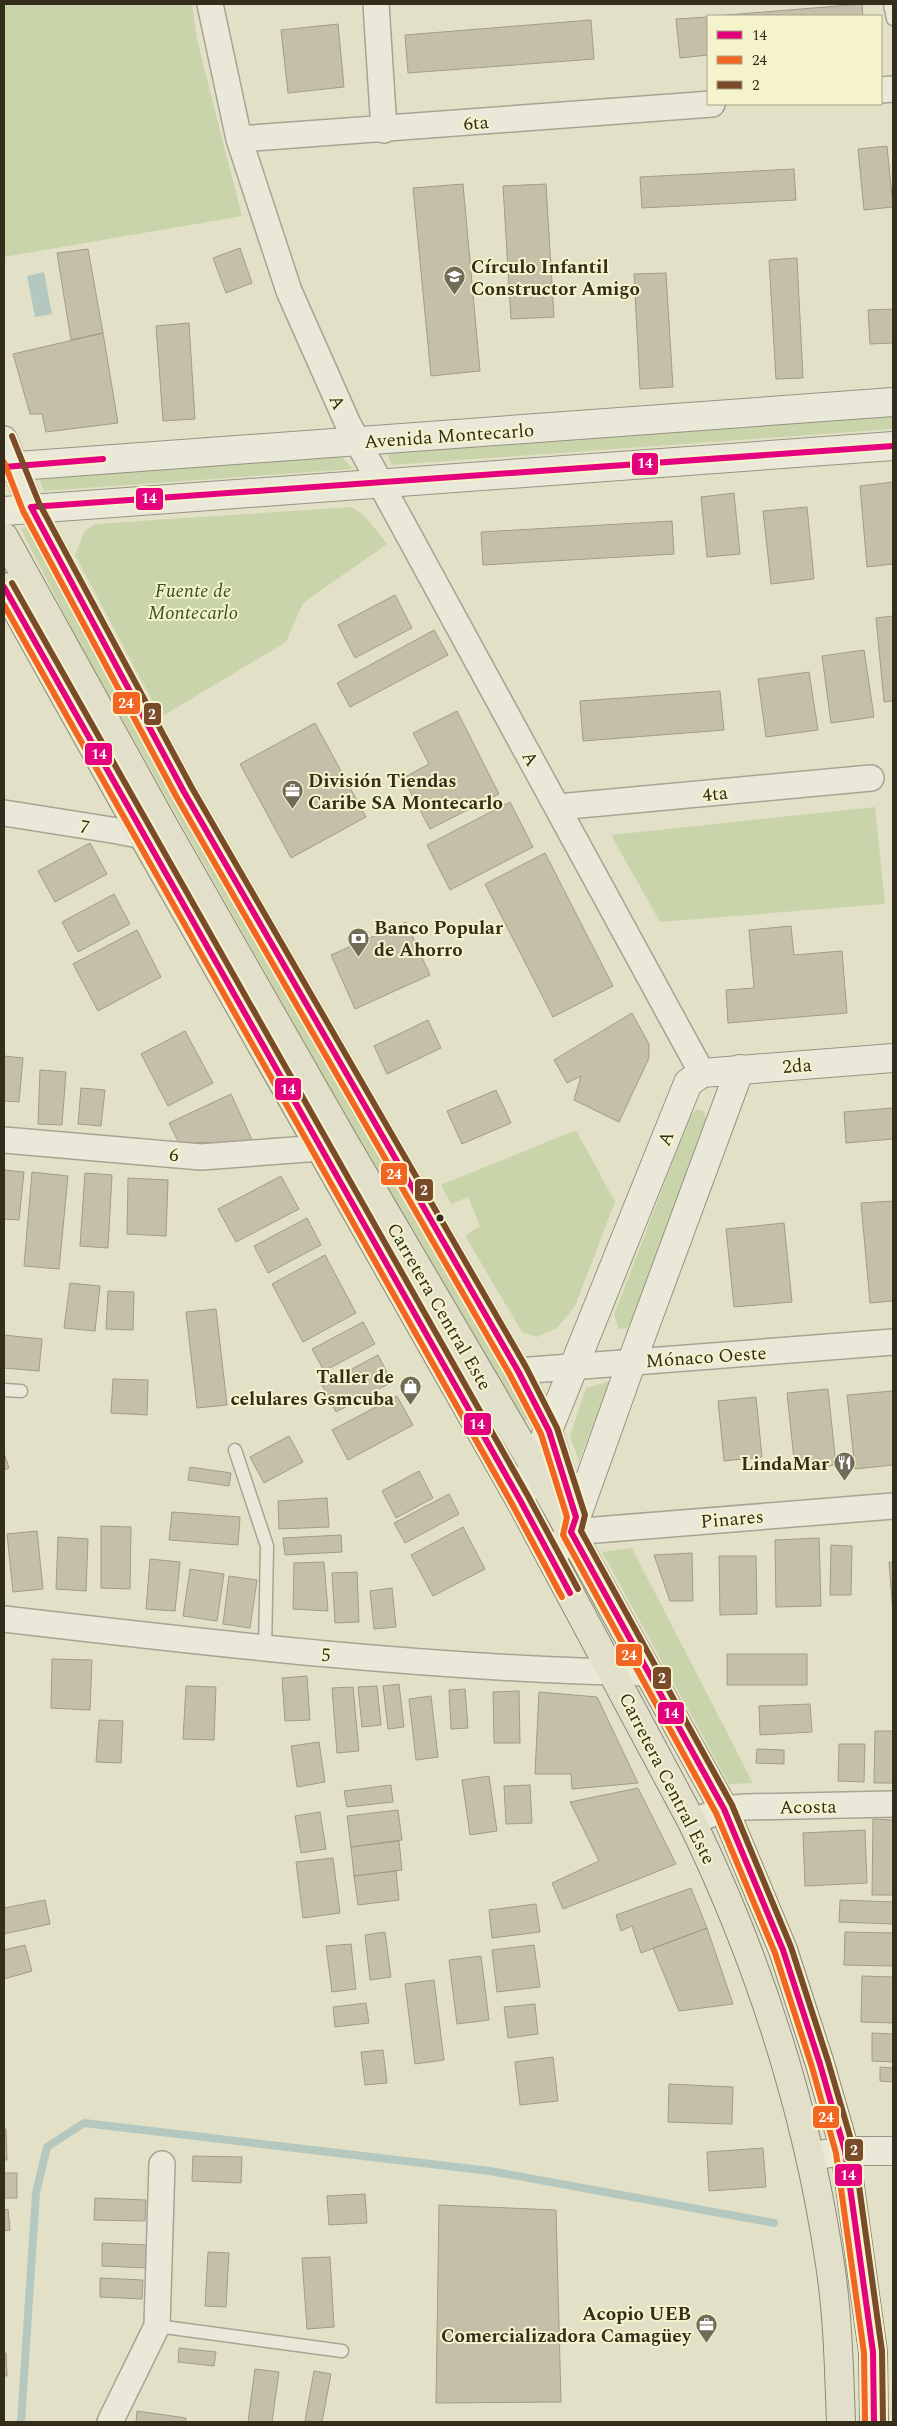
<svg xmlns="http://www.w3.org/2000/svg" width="897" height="2426" font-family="Spectral,serif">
<rect width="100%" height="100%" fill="#e2e1c8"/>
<path fill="#c9d4aa" d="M4,4h188l5,36 45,176 -238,41z
M893,416v13l-501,36 -6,-13z
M341,456l12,13 -309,22 -5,-12z
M352,507l13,9 22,28 -84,59 -17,39 -125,75 -86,-162 10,-24 10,-7z
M30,525c159,301 327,596 498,891l-5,9 -168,-293 -279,-495 -55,-108z
M875,807l10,97 -225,18 -49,-87z
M697,1109l6,2 4,10 -75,201 -6,6 -7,1 -5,-14 77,-201z
M576,1130l39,72 -40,104 -18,22 -20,9 -15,-5 -57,-96 15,-10 -12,-29 -17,7 -10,-19z
M610,1381l-31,80 -9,-25 16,-48z
M632,1548l121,235 -24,1 -127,-232z"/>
<path fill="#b4c8c0" d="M44,272l8,42 -17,3 -8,-41z"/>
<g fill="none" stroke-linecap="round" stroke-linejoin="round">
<path stroke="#b4c8c0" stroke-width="8" d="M21,2422l15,-229 11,-46 37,-24 406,48 284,52"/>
</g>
<path fill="#c5bfa9" stroke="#a19c88" d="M862,4l1,12h-148z
M708,17v38l-28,3 -4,-39z
M591,20l3,39 -186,14 -3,-38z
M338,24l6,63 -56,6 -7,-63z
M887,146l6,61 -29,3 -6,-61z
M794,169l2,31 -154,8 -2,-31z
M463,184l17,187 -49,5 -18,-188z
M546,184l8,133 -43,2 -8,-133z
M240,248l12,35 -26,10 -13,-35z
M88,249l15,84 -32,7 -14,-87z
M797,258l6,120 -27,1 -7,-119z
M666,273l7,114 -33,2 -6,-115z
M893,309v34l-23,1 -2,-34z
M189,323l6,96 -32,2 -7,-95z
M103,333l15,90 -72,9 -4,-18h-12l-17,-60z
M893,482v82l-26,3 -7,-81z
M734,493l6,61 -33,3 -6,-60z
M807,507l7,72 -43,5 -8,-73z
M672,521l2,33 -191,11 -2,-33z
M395,595l17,33 -57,30 -17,-33z
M893,616v85l-9,1 -8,-84z
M434,630l14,25 -98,52 -13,-24z
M864,650l10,67 -43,6 -9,-67z
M809,672l9,58 -52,7 -8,-58z
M720,691l4,39 -141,11 -3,-40z
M457,711l42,83 -69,35 -27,-51 26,-14 -16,-31z
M315,723l51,94 -75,41 -51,-94z
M510,802l23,45 -83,43 -23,-45z
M90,843l17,31 -52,28 -17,-31z
M545,853l68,133 -60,31 -68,-133z
M114,894l16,30 -52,28 -16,-30z
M406,922l24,53 -75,34 -24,-54z
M791,926l3,29 48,-4 5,62 -119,10 -2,-33 28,-2 -5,-58z
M137,930l24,47 -63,34 -25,-47z
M632,1013l17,31v14l-30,64 -45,-22 7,-24 -14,7 -13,-23z
M428,1020l13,28 -54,26 -13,-28z
M185,1031l28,52 -45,23 -27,-52z
M4,1056l19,2 -4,44 -15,-1z
M40,1070l26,2 -4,53 -24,-1z
M81,1088l24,2 -4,36 -23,-2z
M496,1090l15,33 -49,21 -15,-33z
M231,1094l22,48 -74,1 -10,-20z
M893,1108v31l-47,4 -2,-31z
M4,1170l20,2 -5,48 -15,-1z
M32,1172l36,4 -9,93 -35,-3z
M85,1173l27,2 -4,73 -28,-2z
M281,1176l18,33 -63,33 -18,-33z
M128,1178l40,2 -2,56 -39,-2z
M893,1201v100l-23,2 -9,-100z
M307,1218l14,27 -53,28 -14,-27z
M784,1223l8,79 -58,5 -8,-78z
M325,1255l31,58 -53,29 -31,-58z
M70,1283l30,3 -5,45 -31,-3z
M108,1291l26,1 -1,38 -27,-1z
M216,1309l11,96 -30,3 -11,-96z
M363,1322l12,22 -51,27 -12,-22z
M4,1335l38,4 -3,32 -35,-3z
M378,1355l14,27 -56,30 -14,-27z
M113,1379l35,1 -1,35 -36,-2z
M828,1389l8,76 -41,4 -8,-76z
M893,1391v74l-38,4 -8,-74z
M397,1396l16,29 -65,35 -16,-30z
M756,1397l6,60 -38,4 -6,-60z
M289,1436l14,26 -39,21 -14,-26z
M4,1453l5,15 -5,2z
M190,1467l41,6 -2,13 -41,-6z
M419,1471l14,27 -37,20 -14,-27z
M449,1494l10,20 -54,29 -11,-20z
M327,1498l2,29 -50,2 -1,-28z
M172,1512l68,5 -2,28 -69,-5z
M101,1526l30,1 -1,62 -29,-1z
M463,1527l22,42 -52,27 -22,-41z
M37,1531l6,58 -30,3 -6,-58z
M341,1535l1,17 -57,3 -2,-17z
M58,1537l30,2 -2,52 -30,-2z
M819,1538l2,68 -45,1 -1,-67z
M831,1545l21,1 -1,49h-21z
M692,1553l1,48h-23l-16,-46z
M719,1556h37l1,58 -37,1z
M150,1559l30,3 -5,49 -29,-2z
M324,1562l4,49 -35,-2 1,-46z
M889,1562h4v52z
M190,1569l34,5 -7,47 -34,-5z
M357,1572l2,50 -24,1 -3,-50z
M229,1576l28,4 -7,48 -27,-4z
M392,1588l4,39 -22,2 -4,-38z
M727,1654h80v31h-80z
M52,1659l40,1 -2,50 -39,-2z
M307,1676l3,44 -25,1 -3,-43z
M399,1684l5,43 -16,2 -5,-43z
M186,1686l30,1 -2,53 -31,-1z
M377,1686l4,39 -19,2 -4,-40z
M353,1687l6,64 -22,2 -5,-65z
M465,1689l3,39 -17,1 -2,-39z
M519,1691l1,52h-26l-1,-51z
M539,1692l58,5 41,86 -66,6 -1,-15h-36z
M431,1696l7,61 -22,3 -7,-61z
M810,1704l2,28 -52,3 -1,-29z
M99,1720l24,1 -2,42 -25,-1z
M875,1731h18v52h-19z
M319,1742l6,40 -28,5 -6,-41z
M839,1744h26l-1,38 -26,-1z
M757,1749l27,1v14l-28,-1z
M489,1776l8,55 -27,4 -8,-55z
M391,1785l2,17 -46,5 -3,-16z
M530,1785l2,38 -26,1 -2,-38z
M638,1788l38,76 -113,45 -11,-26 47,-22 -29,-59z
M398,1810l4,30 -51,7 -4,-31z
M320,1812l6,37 -25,4 -6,-37z
M873,1819l20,1v75h-21z
M865,1830l2,53 -62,3 -2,-53z
M399,1841l3,29 -48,6 -3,-29z
M333,1858l7,55 -37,5 -7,-56z
M396,1871l3,29 -41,5 -4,-29z
M691,1888l16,40 -66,25 -9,-27 -11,5 -5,-16z
M45,1900l5,24 -46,10v-26z
M840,1900l53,2v22l-54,-2z
M536,1904l4,28 -48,6 -3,-28z
M707,1928l26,76 -54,7 -26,-63z
M385,1932l6,45 -21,3 -5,-45z
M845,1932l48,1v33l-49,-1z
M351,1944l5,45 -24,3 -6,-46z
M25,1945l7,26 -28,8v-29z
M534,1945l6,42 -43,5 -5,-42z
M481,1956l8,64 -32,4 -8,-64z
M862,1976l31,1v46l-32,-1z
M434,1980l10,80 -29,4 -10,-80z
M366,2003l3,20 -34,4 -2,-20z
M535,2004l3,30 -30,4 -4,-31z
M872,2033l21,1v28l-21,-1z
M383,2050l4,33 -22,2 -4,-33z
M553,2057l5,44 -38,4 -5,-43z
M880,2067l13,1v14l-13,-1z
M669,2084l64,3 -1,37 -64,-2z
M4,2129h2l1,31h-3z
M763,2148l3,39 -57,4 -2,-39z
M193,2156l49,1 -1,26 -49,-2z
M4,2173h13v25h-13z
M365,2194l2,29 -38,2 -2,-29z
M95,2198l51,2 -1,21 -51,-1z
M439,2205l117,5 5,192 -125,1z
M8,2209l2,21 -6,1v-21z
M102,2243l45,2v23l-45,-2z
M208,2252l21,1 -3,54 -21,-1z
M330,2257l4,70 -27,2 -5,-71z
M100,2278l43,2 -1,19 -42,-2z
M179,2348l37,4 -2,14 -36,-4z
M4,2353h2l1,23h-3z
M255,2369l24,3 -7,50h-24z
M314,2371l17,3 -9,48 -17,-1z
M137,2411l49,7v4h-50z"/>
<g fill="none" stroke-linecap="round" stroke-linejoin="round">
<defs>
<path id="lane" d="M890,4l3,15
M4,1390l17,1
M235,1450l32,96 -2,104
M157,2326l185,25"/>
<path id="street" d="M210,4l29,135 50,152 59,133 354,649
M376,4l8,126
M881,90l12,-1
M239,139l473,-35
M4,439l27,68 153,285 334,579 31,60 27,86
M558,807l313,-29
M4,813l114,18 25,5 15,-5
M4,1140l197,17 119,-9 17,-6
M518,1371l375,-29
M571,1532l322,-26
M4,1619c214,25 429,50 646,54
M692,1822l32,-13 21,-2 148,-3
M110,2422l47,-96 5,-162"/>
<path id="secondary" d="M4,467l889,-65
M4,511l889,-65
M520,1500l168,-417 14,-10 191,-15
M551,1558l20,-26 61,-171 108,-292
M811,2156l34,-5h48"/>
<path id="primary" d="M4,537l161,291 178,312 191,326 190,343 59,141 37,114 25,87 28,201 1,70
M4,587l139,249 377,664 172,322c68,141 115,287 138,442 8,52 9,106 11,158"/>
</defs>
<use href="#lane" stroke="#a6a492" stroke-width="15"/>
<use href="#street" stroke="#a6a492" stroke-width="28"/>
<use href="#secondary" stroke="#969382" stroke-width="30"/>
<use href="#primary" stroke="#8c8979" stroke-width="30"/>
<use href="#lane" stroke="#eae9d9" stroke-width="12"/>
<use href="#street" stroke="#eae9d9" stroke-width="25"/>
<use href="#secondary" stroke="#eae9d9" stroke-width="28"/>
<use href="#primary" stroke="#e2e0cb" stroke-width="28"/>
<defs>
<path id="bus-1" d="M4,467l99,-8
M4,587l516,913 50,93
M874,2422l-1,-70 -28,-201 -25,-87 -37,-114 -59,-141 -153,-277 5,-15 -27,-86 -31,-60 -334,-579 -153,-285 862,-61"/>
<path id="bus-2" d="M4,462l19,49 153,285 334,579 31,59 26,83 -4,18 153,278 59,140 37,114 24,86 28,200 1,69
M4,605l508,899 50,93"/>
<path id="bus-3" d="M12,436l27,67 153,285 334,579 31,61 28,87 -4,16 151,274 59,142 37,114 26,89 28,201 1,71
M12,583l516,913 50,93"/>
</defs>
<use href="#bus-1" stroke="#f5f3cc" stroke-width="10"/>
<use href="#bus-2" stroke="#f5f3cc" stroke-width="10"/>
<use href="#bus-3" stroke="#f5f3cc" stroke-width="10"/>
<use href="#bus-1" stroke="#e5007d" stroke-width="6"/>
<use href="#bus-2" stroke="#f26522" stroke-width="6"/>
<use href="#bus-3" stroke="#7a4b2a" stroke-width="6"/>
</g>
<defs>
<symbol id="school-pin" viewBox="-11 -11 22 30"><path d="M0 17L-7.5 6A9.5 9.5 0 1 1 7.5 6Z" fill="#716c58" stroke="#f5f3cc"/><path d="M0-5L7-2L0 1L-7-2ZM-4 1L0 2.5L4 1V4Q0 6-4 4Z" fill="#fff"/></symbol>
<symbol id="office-pin" viewBox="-11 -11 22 30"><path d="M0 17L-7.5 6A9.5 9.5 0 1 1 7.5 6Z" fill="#716c58" stroke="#f5f3cc"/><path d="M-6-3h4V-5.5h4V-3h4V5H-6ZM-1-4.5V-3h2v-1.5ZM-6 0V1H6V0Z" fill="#fff"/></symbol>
<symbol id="bank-pin" viewBox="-11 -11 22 30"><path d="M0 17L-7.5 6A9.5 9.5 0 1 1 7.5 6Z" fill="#716c58" stroke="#f5f3cc"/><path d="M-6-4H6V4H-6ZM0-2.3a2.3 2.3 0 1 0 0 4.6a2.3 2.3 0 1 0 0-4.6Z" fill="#fff"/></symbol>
<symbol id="shop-pin" viewBox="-11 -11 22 30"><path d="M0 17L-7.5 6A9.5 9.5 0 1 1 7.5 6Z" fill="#716c58" stroke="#f5f3cc"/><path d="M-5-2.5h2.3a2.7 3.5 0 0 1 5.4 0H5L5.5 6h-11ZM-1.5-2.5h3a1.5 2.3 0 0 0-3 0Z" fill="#fff"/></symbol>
<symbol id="restaurant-pin" viewBox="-11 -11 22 30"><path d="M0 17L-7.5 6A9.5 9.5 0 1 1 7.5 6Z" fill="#716c58" stroke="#f5f3cc"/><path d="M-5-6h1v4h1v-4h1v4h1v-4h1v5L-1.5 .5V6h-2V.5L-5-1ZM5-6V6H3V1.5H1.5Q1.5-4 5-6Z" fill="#fff"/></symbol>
</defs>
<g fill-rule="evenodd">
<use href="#school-pin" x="442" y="264" width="25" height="34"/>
<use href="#office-pin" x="280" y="778" width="25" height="34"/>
<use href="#bank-pin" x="346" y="926" width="25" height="34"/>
<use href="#shop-pin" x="398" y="1374" width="25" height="34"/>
<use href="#restaurant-pin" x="832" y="1450" width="25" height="34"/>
<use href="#office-pin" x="694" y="2312" width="25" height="34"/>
</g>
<circle fill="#342d1b" stroke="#f5f3cc" stroke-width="2" cx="440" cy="1218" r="4.5"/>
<g text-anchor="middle" stroke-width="4" stroke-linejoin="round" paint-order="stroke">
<g font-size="19" fill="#342d1b" stroke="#f5f3cc">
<text transform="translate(476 122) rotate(-5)" y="7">6ta</text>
<text transform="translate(338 402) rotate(66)" y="7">A</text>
<text transform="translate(449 435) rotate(-4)" y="7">Avenida Montecarlo</text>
<text transform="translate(531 758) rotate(61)" y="7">A</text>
<text transform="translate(715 793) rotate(-6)" y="7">4ta</text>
<text transform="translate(85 826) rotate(9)" y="7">7</text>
<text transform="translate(797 1065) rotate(-4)" y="7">2da</text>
<text transform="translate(665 1138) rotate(-68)" y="7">A</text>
<text transform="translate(174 1154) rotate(5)" y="7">6</text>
<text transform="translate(440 1306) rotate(60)" y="7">Carretera Central Este</text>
<text transform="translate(706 1356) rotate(-4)" y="7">Mónaco Oeste</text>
<text transform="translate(732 1518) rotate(-5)" y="7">Pinares</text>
<text transform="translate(326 1654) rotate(4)" y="7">5</text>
<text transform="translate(668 1778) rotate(63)" y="7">Carretera Central Este</text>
<text transform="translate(808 1806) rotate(-1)" y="7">Acosta</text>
</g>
<g font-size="19" font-weight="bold" fill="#342d1b" stroke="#f5f3cc" text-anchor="start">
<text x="471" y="273">Círculo Infantil<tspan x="471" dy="22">Constructor Amigo</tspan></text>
<text x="308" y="787">División Tiendas<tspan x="308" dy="22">Caribe SA Montecarlo</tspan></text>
<text x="374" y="934">Banco Popular<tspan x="374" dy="22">de Ahorro</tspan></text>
<text x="394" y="1383" text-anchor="end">Taller de<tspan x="394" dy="22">celulares Gsmcuba</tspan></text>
<text x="829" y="1470" text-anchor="end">LindaMar</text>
<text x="691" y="2320" text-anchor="end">Acopio UEB<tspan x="691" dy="22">Comercializadora Camagüey</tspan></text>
</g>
<g font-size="19" font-style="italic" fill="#385022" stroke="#f5f3cc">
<text x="193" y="597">Fuente de<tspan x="193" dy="22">Montecarlo</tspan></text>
</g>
</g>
<g stroke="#f5f3cc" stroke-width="2">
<rect x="631" y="452" width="28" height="24" rx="5" fill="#e5007d"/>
<rect x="135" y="487" width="29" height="24" rx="5" fill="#e5007d"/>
<rect x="112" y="691" width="29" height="24" rx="5" fill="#f26522"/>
<rect x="143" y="702" width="19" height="24" rx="5" fill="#7a4b2a"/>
<rect x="84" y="742" width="29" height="24" rx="5" fill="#e5007d"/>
<rect x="274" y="1077" width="28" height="24" rx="5" fill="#e5007d"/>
<rect x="380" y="1162" width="28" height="24" rx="5" fill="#f26522"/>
<rect x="414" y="1178" width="20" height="24" rx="5" fill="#7a4b2a"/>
<rect x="463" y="1412" width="29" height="24" rx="5" fill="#e5007d"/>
<rect x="615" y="1643" width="28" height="24" rx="5" fill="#f26522"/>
<rect x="652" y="1666" width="20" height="24" rx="5" fill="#7a4b2a"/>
<rect x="657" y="1701" width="28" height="24" rx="5" fill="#e5007d"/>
<rect x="812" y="2105" width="28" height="24" rx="5" fill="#f26522"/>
<rect x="844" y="2138" width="20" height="24" rx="5" fill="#7a4b2a"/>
<rect x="834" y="2163" width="29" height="24" rx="5" fill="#e5007d"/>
</g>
<g font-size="14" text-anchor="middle" font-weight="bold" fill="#fff">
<text x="645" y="468">14</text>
<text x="149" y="503">14</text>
<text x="126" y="708">24</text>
<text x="152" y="719">2</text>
<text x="99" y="759">14</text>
<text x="288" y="1094">14</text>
<text x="394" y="1179">24</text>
<text x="424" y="1195">2</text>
<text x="477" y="1429">14</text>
<text x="629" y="1660">24</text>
<text x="662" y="1683">2</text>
<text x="671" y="1718">14</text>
<text x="826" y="2122">24</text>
<text x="854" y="2155">2</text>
<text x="848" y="2180">14</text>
</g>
<rect width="897" height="2426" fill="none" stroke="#342d1b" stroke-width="10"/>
<rect x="707" y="15" width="175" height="90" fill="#f5f3cc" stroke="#a8a485"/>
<rect x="717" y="31" width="25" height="8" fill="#e5007d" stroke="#a8a485"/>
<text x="752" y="40" font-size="15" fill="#342d1b">14</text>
<rect x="717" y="56" width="25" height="8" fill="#f26522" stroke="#a8a485"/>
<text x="752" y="65" font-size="15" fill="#342d1b">24</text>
<rect x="717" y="81" width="25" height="8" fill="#7a4b2a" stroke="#a8a485"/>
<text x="752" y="90" font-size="15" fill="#342d1b">2</text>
</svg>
